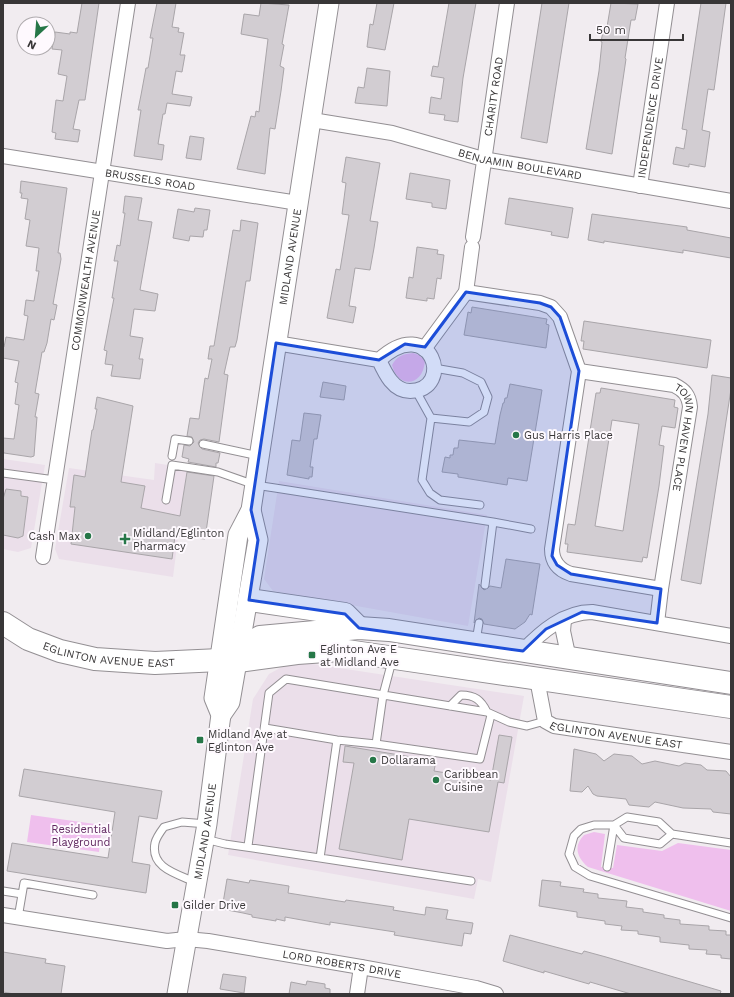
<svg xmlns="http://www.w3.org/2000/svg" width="734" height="997" font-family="'Work Sans',sans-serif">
<rect width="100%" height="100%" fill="#f1ecf0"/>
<path fill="#ebdfea" d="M3,459l42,6 -14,83 -13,4 -15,-3z
M155,463l32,5 -14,109 -114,-18 -4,-10 14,-81 85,12z
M279,481l208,34 -19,111 -195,-35 -9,-12z
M293,661l231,35 -33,186 -13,-3 -4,20 -246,-44 25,-156 16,-25z"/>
<path fill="#efbfed" d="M413,353l6,2 6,6c-2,26 -27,28 -33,4 5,-9 11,-11 21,-12z
M31,815l71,10 -3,27 -72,-10z
M594,832l11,2 -4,33 12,1 4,-23 45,6 16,-8 53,7v61l-143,-44c-11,-9 -15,-21 -4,-32z"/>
<path fill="#d2cdd2" stroke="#a9a5a9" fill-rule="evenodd" d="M82,3h17l-14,97h-6l-6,29 7,1 -2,12 -23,-3 1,-6 -4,-1 4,-32 7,1 4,-25 -9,-2 4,-24 -10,-1 3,-17 15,2v-2l7,1z
M157,3h19l-4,24 7,1 -1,4 6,1 -4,22h5l-3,17 -6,-1 -4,23 20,3 -2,9 -23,-3 -2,11h-2l-5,30 6,1 -2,15 -28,-4 7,-46h-3l3,-15 5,-27h2l5,-30h-3z
M261,3l28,2 -7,39 2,1 -4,21 4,2 -3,23 -6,38 -5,-1 -5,46 -28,-5 14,-53 4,1 1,-6 3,1 9,-73 -27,-5 3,-20 15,2z
M377,3h17l-9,47 -18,-3 3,-23 3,1z
M449,3h27l-13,75 -5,44 -14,-2 1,-5 -16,-2 2,-16 10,2 3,-21 -13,-2 2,-10 5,1z
M542,3h27l-22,140 -26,-5z
M611,3l27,1 -3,16h-4l-6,38 1,1 -14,95 -26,-5 13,-78 3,-29h-1l3,-16 3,1z
M701,3h25l-12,87 -6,-1 -6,41 8,2 -5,35 -16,-3v3l-16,-3 3,-17 8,2 3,-19 -5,-1z
M367,68l23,3 -3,35 -32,-3 3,-16 6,1z
M190,136l14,2 -3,22 -15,-2z
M346,157l34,6 -10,58 8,1 -4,26 -4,22 -15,-2 -6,38 7,1 -3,16 -26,-5 9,-49 4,1 9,-55 -7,-1 4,-31 -4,-1z
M410,173l40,7 -4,29 -14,-2v-4l-26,-4z
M21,181l46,7 -9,65h2l1,6 -8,45 4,1 -3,15 -3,-1 -4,24 -3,9h-2l-7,41 4,1 -4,23h2l-3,39 -3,1 -27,-4 -1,-2v-13l11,1 5,-34 -4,-1 3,-21 -3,-1 4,-21 -16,-3v-11h1l2,-10 18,3 4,-24 -4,-1 2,-15 8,1 5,-30h-3l3,-23 -13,-2 4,-26 -5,-1 3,-20 -7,-1 1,-5h-2z
M125,196l17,2 -4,22 14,2 -12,68 18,4 -3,17 -21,-2 -4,27 13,2 -4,21h4l-3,20 -29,-3 2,-11 -8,-1 2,-13 -3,-1 10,-52h-2l6,-37h-4l3,-16 3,1 5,-33h-2z
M509,198l64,10 -5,30 -17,-3 1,-3 -47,-8z
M195,208l15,2 -3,20h-3l-1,7 -13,-1 -1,5 -16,-3 5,-29 16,3z
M592,214l95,13v3l44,8v20l-48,-8v3l-79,-12v2l-16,-3z
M241,220l17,3 -8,58h-4l-9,59 -2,7h-5l-6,27 4,1 -9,67 -15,-3 -4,1 -2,3 4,6 18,4 -2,10h-2v4l-28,-5 1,-3 -7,-2 2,-12 6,1 4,-4 -2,-5 -5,-1 3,-18 9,1 6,-41 3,1 4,-20h-4l2,-13h4l19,-116 7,1z
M417,247l21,3 -1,4 7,1 -3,24 -4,-1 -3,21 -7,-1v3l-21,-3 3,-21 4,1z
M472,307l75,12 -1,5 3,1 -3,23 -82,-13 4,-23 3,1z
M584,321l127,19 -4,28 -124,-19 1,-8h-3z
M712,375l19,3v11l-30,195 -20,-4 27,-166z
M323,382l23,4 -2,14 -24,-3z
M510,384l32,6 -15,91 -19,-3 -1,7 -49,-8v-3l-16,-2 3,-15 5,1v-3h3l1,-7h4l1,-8 36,4 5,-29 3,-12h1l1,-5h2z
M601,388l74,12 -1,7 4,1 -3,20 -13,-2 -3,19 5,1 -5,40 -12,72 -4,-1 -1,5 -75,-10 1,-8h-3l3,-20 7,1 21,-132h4zM612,420l27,4 -16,107 -28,-5z
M97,397l36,9 -12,76 24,4 -4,22 39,8 7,-44 27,4 -9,63 -30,-3 -3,23 -101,-15 4,-37h-5l4,-32 11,2 7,-47h1l4,-21h-2z
M304,413l17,2 -4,24h-3l-4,28h3l-1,10h-3v2l-22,-4 5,-35 8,1z
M6,489l15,2v5l7,1 -5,39 -5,2 -15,-3v-36z
M506,559l34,5 -8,51 -2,-1 -5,8 -10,7 -31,-5 -2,-5 -3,-1 -5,5 5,-39 5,6 6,-4 11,2z
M499,735l13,2 -8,46 -6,-1 -9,50 -80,-13 -7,41 -63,-11 15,-86 -11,-1 2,-16 91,15 -2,10 57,9z
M574,749l22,5 8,7 10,-7 18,2 10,8 13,-3 24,5 6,-3 16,2 6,5 19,1 5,6v37l-18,-2 -2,-3 -28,-1 -28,-6 -6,5 -20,-2 -3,-6 -29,-3 -4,-2 -5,-8 -6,6 -12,-1z
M24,769l138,22 -5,28 -18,-3 -7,46 18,3 -4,28 -139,-22 5,-28 96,15 7,-46 -96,-16z
M227,879l22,4 1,-3 39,6 -1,7 57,9 1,-2 48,7 -1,3 32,5 1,-8 22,3 -2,9 27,4 -2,11 -7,-1 -2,13 -68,-11 1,-3 -65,-10v3l-45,-8v4l-9,-2v2l-24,-4v-2l-9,-2 -21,-4z
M542,880l19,2 -1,4 24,3 -1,3 15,2v4l29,3 -1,6 17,2v3l21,3v3l16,2v4l29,2v4l17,1v4h5v24l-10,-1v-3l-15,-1 1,-4 -18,-1v-4l-29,-3v-5l-22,-3v-3l-17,-1 1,-4 -17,-2v-3l-28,-4v-5l-38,-6z
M510,935l72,19 2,-3 22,6 115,34 -1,3h-89l-41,-12 -1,2 -45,-13v2l-41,-12z
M3,952l43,7 -1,4 20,3 -4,28h-47l-11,-2z
M223,974l23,3 -2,16 -24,-4z
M307,981l18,3v4l5,1v5h-41l2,-12 15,3z"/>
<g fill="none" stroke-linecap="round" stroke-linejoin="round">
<defs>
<path id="service" d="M416,391l15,27 38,4 15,-10 4,-15 -7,-15 -18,-9 -29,-5
M431,418l-9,62 8,13 10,7 40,5
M203,444l56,12
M172,456l3,-17 14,2
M3,473l52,7
M166,500l6,-35 46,7 37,13 20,3 218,34 -8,63
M493,522l38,7
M476,641l3,-18
M450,706l11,-11c14,0 20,5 26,17
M265,728l72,12 39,4 7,-49 9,-34
M376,744l104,15 11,-44
M614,825l10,13 36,6 12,-10
M205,839l20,5 95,14 17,-118
M731,843l-59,-9 -13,-12 -32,-5 -13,8h-20l-13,4 -7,7 -5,18 6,13 15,9 141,42
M248,846l21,-153 17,-14 201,33 22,10 18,4 18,-5
M320,858l151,23
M607,867l7,-42
M195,882c-18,-8 -45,-14 -40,-39 1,-5 6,-12 9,-16l18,-5 25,2
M3,891l19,3
M18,918l6,-35 69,12"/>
<g id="minor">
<path id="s1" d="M312,120l80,13 91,26 248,42"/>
<path id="s2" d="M3,156l295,47"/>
<path id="s3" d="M640,186l27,-183"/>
<path id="s4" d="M473,237l34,-234"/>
<path d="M466,292l74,11 11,4 9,10 19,54 -27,178c0,13 7,21 19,25l90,15"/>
<path d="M276,343l103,17c52,-48 77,30 31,31 -17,0 -25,-18 -31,-31"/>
<path d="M424,349l42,-57 6,-45"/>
<path id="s5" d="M579,371l95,14c10,5 15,10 16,22l-29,182 -4,34"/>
<path id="s6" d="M43,557l85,-554"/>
<path d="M564,620l-1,11 6,28"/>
<path d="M523,651c18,-19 41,-39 69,-39l139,24"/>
<path id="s7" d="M537,679l8,42 9,5 177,26"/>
<path id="s8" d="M3,915l164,26 19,-2 22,2 153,26 115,21 20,6"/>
<path d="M357,994l4,-27"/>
</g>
<g id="secondary">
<path d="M221,715l9,-13 28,-162 -7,-30"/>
<path id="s9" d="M177,994l30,-170 13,-102 1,-7 -7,-17 24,-163 13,-25 78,-507"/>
</g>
<g id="primary">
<path d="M249,600l96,14 14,14"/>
<path id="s10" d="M3,623l25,16 32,12 35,8 60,4 65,-3 18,1 59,-8 43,-3 391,57"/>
<path d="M220,660l40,-23 99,-9 30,2 342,53"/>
</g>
</defs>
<use href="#service" stroke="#938f93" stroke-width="9"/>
<use href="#minor" stroke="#938f93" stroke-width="16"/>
<use href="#secondary" stroke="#938f93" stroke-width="21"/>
<use href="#primary" stroke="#938f93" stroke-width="24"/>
<use href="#service" stroke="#fff" stroke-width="7"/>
<use href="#minor" stroke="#fff" stroke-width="14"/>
<use href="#secondary" stroke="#fff" stroke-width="19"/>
<use href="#primary" stroke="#fff" stroke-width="22"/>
</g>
<path fill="#1d4ed8" fill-opacity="0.2" stroke="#1d4ed8" stroke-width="3" stroke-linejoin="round" d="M466,292l74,11 11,4 9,10 19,54 -27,185 5,9 14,9 90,15 -4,34 -75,-11 -36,17 -23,22 -164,-23 -14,-14 -96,-14 9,-60 -7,-30 25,-167 103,17 26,-16 20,3z"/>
<g fill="#267748" stroke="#fef9fe" stroke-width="1.5">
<circle cx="516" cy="435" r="4"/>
<circle cx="88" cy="536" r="4"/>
<path d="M123 533h4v4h4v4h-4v4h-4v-4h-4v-4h4z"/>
<rect x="308" y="651" width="8" height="8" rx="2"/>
<rect x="196" y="736" width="8" height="8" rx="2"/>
<circle cx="373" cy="760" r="4"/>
<circle cx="436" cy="780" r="4"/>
<rect x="171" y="901" width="8" height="8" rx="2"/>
</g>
<g text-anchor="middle" stroke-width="4" stroke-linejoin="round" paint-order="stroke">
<g font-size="11" fill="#383637" stroke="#fef9fe">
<text dy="4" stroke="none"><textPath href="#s4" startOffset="142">CHARITY ROAD</textPath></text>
<text dy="4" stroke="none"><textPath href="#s3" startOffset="69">INDEPENDENCE DRIVE</textPath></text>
<text dy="4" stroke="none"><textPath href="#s1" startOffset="213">BENJAMIN BOULEVARD</textPath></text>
<text dy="4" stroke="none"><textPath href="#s2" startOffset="149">BRUSSELS ROAD</textPath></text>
<text dy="4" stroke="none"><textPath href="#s9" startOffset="750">MIDLAND AVENUE</textPath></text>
<text dy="4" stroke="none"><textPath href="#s6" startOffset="280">COMMONWEALTH AVENUE</textPath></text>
<text dy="4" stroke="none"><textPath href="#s5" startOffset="154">TOWN HAVEN PLACE</textPath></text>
<text dy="4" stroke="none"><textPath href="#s10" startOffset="113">EGLINTON AVENUE EAST</textPath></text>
<text dy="4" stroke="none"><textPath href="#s7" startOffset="116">EGLINTON AVENUE EAST</textPath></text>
<text dy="4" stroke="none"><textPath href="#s9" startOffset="165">MIDLAND AVENUE</textPath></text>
<text dy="4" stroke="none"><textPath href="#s8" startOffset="343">LORD ROBERTS DRIVE</textPath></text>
</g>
<g font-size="11" fill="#383637" stroke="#fef9fe" text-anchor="start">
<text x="524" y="439">Gus Harris Place</text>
<text x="133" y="537">Midland/Eglinton<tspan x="133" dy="13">Pharmacy</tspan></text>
<text x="80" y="540" text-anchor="end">Cash Max</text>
<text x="320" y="653">Eglinton Ave E<tspan x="320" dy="13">at Midland Ave</tspan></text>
<text x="208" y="738">Midland Ave at<tspan x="208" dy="13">Eglinton Ave</tspan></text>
<text x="381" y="764">Dollarama</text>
<text x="444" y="778">Caribbean<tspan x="444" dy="13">Cuisine</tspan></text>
<text x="183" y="909">Gilder Drive</text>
</g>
<g font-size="11" fill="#5e265e" stroke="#fef9fe">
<text x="81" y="833">Residential<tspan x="81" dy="13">Playground</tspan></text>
</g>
</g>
<rect width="734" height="997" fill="none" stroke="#383637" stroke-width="8"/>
<g transform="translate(36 36) rotate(206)"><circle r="19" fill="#fef9fe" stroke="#afabae"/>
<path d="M0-3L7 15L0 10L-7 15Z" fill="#267748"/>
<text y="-6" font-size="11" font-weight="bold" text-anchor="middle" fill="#383637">N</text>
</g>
<path d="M590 34v6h93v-6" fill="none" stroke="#383637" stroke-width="2"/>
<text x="596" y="34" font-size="12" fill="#383637" stroke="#fef9fe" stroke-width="3" paint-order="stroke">50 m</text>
</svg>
